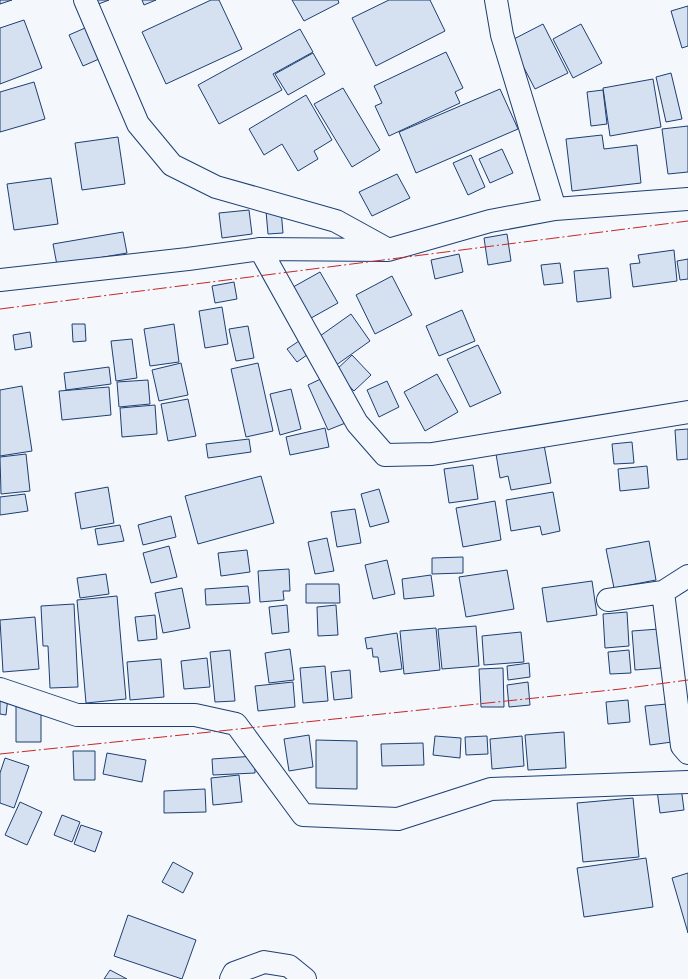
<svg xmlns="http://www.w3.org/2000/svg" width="688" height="979" font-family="'Libre Baskerville',serif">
<rect width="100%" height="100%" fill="#f4f7fb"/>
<path fill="#d5e0f0" stroke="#1d3f73" d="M0,0h12l-12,4z
M94,0h15l-13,5z
M142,0h14l-12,5z
M211,0h8l23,49 -76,35 -24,-52z
M292,0h46l1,3 -35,18z
M389,0h41l15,31 -69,35 -24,-48z
M688,6v40l-6,2 -11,-37z
M24,20l18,48 -42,16v-56z
M543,24l25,49 -33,16 -25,-48z
M581,24l21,39 -29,15 -20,-39z
M85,28l14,31 -16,7 -14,-31z
M300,29l13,23 -40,22 9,16 -63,34 -21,-39z
M446,52l17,36 -8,4 5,11 -71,33 -14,-30 7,-3 -8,-17z
M313,53l12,21 -37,21 -13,-21z
M671,73l11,46 -16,3 -10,-45z
M653,79l8,48 -51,9 -7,-48z
M34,82l11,37 -45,13v-40z
M343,88l37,62 -28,17 -38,-63z
M500,89l18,40 -102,44 -17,-41z
M603,90l4,34 -16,2 -4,-34z
M306,95l26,45 -18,11 4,8 -20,12 -16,-27 -18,11 -15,-26z
M688,126v46l-20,2 -6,-45z
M602,135l2,14 33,-4 4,38 -69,8 -6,-52z
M118,137l7,47 -43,6 -7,-47z
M502,149l11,24 -23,10 -11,-24z
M471,155l14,32 -17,8 -15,-32z
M397,174l13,24 -38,18 -13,-24z
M51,178l7,46 -44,6 -7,-46z
M249,210l3,24 -30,4 -3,-25z
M281,210l2,23 -15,1 -2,-23z
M123,232l4,21 -70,12 -4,-21z
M507,234l4,27 -23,4 -4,-27z
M674,250l3,31 -44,6 -3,-23 10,-1 -2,-8z
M459,254l4,18 -28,7 -4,-19z
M688,259v20l-8,1 -3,-19z
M560,263l3,20 -19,2 -3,-20z
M608,268l3,30 -34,4 -3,-31z
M320,272l18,31 -34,19 -18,-31z
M392,276l20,39 -37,19 -19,-39z
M234,282l3,17 -22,4 -3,-17z
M222,307l6,37 -23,4 -6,-37z
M462,310l13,31 -36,15 -13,-30z
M351,314l19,27 -38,27 -19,-27z
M72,324h13l1,17 -13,1z
M174,324l5,38 -29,4 -6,-37z
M248,326l6,32 -18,3 -7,-32z
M30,332l2,15 -17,3 -2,-15z
M305,337l9,13 -17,12 -10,-13z
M132,339l5,39 -21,3 -5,-40z
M478,345l23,48 -31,14 -23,-48z
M352,355l19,20 -17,16 -19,-20z
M181,363l7,32 -29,6 -7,-31z
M258,363l15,68 -27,6 -15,-68z
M109,367l2,17 -45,6 -2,-17z
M437,374l21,38 -33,19 -21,-39z
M327,376l21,46 -20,8 -20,-45z
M148,380l2,24 -31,3 -2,-25z
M387,381l12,26 -20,10 -12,-27z
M22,386l10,65 -32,5v-66z
M109,387l2,28 -49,5 -3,-29z
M291,389l10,40 -21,6 -10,-41z
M188,399l8,37 -28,5 -7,-37z
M155,405l2,29 -35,3 -2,-29z
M325,428l4,19 -39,8 -4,-18z
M688,429v30l-11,1 -2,-30z
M249,439l2,13 -43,6 -2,-14z
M632,442l2,21 -20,1 -2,-20z
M544,445l7,38 -40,7 -3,-14 -8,2 -4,-24z
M26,454l4,37 -29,3 -1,-37z
M473,465l5,34 -29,4 -5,-34z
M647,466l2,22 -29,3 -2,-22z
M261,476l13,47 -76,21 -13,-48z
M108,487l6,36 -33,6 -6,-36z
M379,489l10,33 -19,5 -9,-33z
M553,492l7,39 -18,4 -2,-9 -29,5 -5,-31z
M25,494l3,17 -28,4v-18z
M495,501l6,39 -38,7 -7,-39z
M355,509l6,34 -24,4 -6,-35z
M171,516l5,21 -33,8 -5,-20z
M120,525l4,16 -26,4 -3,-16z
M327,538l7,33 -19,3 -7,-32z
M649,541l7,39 -42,8 -8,-39z
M169,546l8,31 -26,6 -8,-30z
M247,550l3,22 -29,4 -3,-23z
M463,557v16l-31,1v-16z
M387,560l8,34 -22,5 -8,-34z
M289,569l1,22h-7l1,9 -24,2 -2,-31z
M507,570l7,39 -48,8 -7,-40z
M106,574l3,20 -29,4 -3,-20z
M431,575l3,21 -30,3 -2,-20z
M592,581l5,34 -50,7 -5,-34z
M306,584h33l1,19h-34z
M248,586l2,17 -44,2 -1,-16z
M182,588l8,40 -27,5 -8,-40z
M117,596l9,103 -40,4 -9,-103z
M74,604l4,83 -28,1 -2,-42h-5l-2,-40z
M287,605l2,27 -17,2 -3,-27z
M336,605l2,30 -20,1 -1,-29z
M627,612l2,34 -24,2 -2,-34z
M155,615l2,24 -19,2 -3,-24z
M35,617l4,52 -36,3 -3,-52z
M476,626l3,40 -37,3 -4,-40z
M436,628l4,42 -36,4 -4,-43z
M659,629l2,39 -26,2 -3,-39z
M521,632l3,30 -40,3 -2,-29z
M397,633l5,36 -22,3 -2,-15h-5l-1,-9 -5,1 -2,-11z
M290,649l4,31 -25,3 -4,-30z
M230,650l5,51 -20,1 -5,-50z
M629,650l2,23 -21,1 -2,-22z
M207,658l3,29 -26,2 -3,-28z
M161,659l3,38 -34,3 -3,-38z
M529,663l1,14 -22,3 -1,-14z
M325,666l3,35 -25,2 -3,-35z
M503,668l1,39h-23l-2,-38z
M350,670l2,28 -18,2 -3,-28z
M293,682l2,25 -37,4 -3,-25z
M528,682l2,23 -21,2 -2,-22z
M0,696l8,1 -2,18 -6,-1z
M628,700l2,22 -22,2 -2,-22z
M667,704l5,38 -22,3 -5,-39z
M16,705h25v37h-25z
M564,732l2,36 -38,2 -3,-35z
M309,735l4,32 -24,4 -5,-32z
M435,736l26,2 -1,20 -27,-3z
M487,736l1,18 -22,1 -1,-18z
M522,736l2,30 -32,3 -2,-30z
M316,740l41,1v48l-41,-1z
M423,743l1,22 -42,1 -1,-22z
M73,751h22v29h-21z
M107,753l39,7 -4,22 -39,-8z
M255,756v17l-42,2 -1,-16z
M5,758l24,8 -15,42 -14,-5v-30z
M239,775l3,27 -29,3 -2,-27z
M681,787l3,23 -24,3 -3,-23z
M205,789l1,23 -42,1v-22z
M633,798l6,59 -56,5 -6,-59z
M20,802l22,10 -15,33 -22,-10z
M62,815l18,7 -8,20 -18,-7z
M81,825l21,7 -7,20 -21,-8z
M646,858l7,49 -69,10 -7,-49z
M173,862l20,11 -10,20 -21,-11z
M688,873v60l-16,-55z
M128,915l68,25 -14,39 -68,-23z
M110,970l17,9h-23z"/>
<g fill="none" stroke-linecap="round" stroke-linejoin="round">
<defs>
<path id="minor" d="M85,0l53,124 34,41 44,22 120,34 49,27
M496,0l6,35 53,174
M260,249l97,174 28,32 47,-1 256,-42
M0,280l188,-21 72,-10 128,1 102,-29 65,-12 133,-10
M663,592l19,154 6,7
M608,600l55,-8 25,-16
M0,689l77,26h118l41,9 67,91 95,4 93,-30 197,-7
M231,979l3,-6 30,-11 25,4 16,13"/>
</defs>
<use href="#minor" stroke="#1d3f73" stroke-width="24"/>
<use href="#minor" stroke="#f4f7fb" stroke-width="22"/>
<path stroke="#c62828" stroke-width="1" stroke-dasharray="14 3 2 3" stroke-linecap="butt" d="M0,309l688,-88
M0,754l621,-65 67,-9"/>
</g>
</svg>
